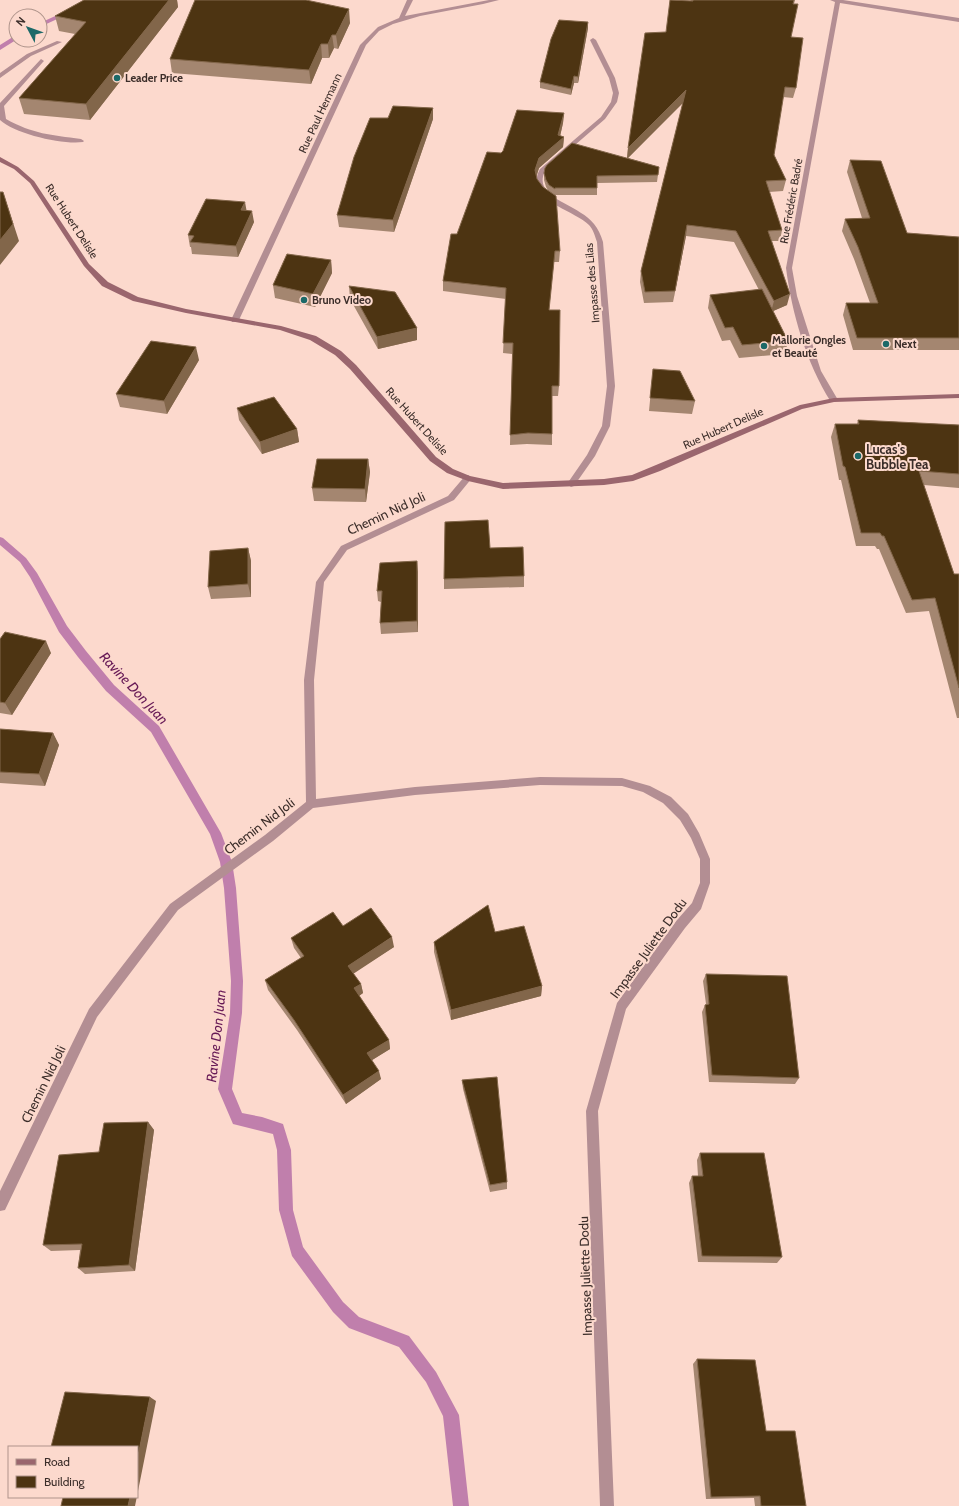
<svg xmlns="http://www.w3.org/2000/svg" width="959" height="1506" font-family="Cabin,sans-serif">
<rect width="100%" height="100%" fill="#fcd9cd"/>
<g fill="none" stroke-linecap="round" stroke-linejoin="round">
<path fill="#c07fac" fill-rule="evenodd" d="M90,0h8l-58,27v-4z
M16,35v5l-16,10v-5z
M0,537l3,1 23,20 11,15 30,53 19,25 28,34 45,41 62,107 11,29 4,26 7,93 -1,32 -10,76 10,24 20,4 21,7 8,26 2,60 10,37 40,55 16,15 50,19 27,36 23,43 10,91h-16l-10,-90 -17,-34 -27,-35 -50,-19 -16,-16 -41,-56 -13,-46 -2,-60 -4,-16 -40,-10 -15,-35 12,-76 1,-32 -7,-93 -4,-26 -10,-28 -59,-102 -45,-41 -28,-34 -19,-25 -29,-55 -10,-15 -20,-17z"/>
<path fill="#b38e93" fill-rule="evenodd" d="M57,41l5,1 -31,14 -31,22v-5l27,-19z
M41,59l3,2 -1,1 -39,44 2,13c27,15 45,16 75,20l3,2 -1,1c-20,3 -68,-8 -83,-22v-17z"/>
<path fill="#b38e93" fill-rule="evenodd" d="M407,0h6l-8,16 84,-16h10l-16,4 -63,12 -27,8 -14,7 -13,14 -127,275 -4,2h-3l-1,-2 129,-275 18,-18 21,-9z
M830,0h13l116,18v4l-119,-19 -48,265 5,28 24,75 17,29 -4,2h-3c-25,-40 -39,-88 -45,-134l49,-266z
M593,38l3,2 19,38 4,15 -2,9 -12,17 -60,52c-4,9 -3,14 3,22 22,17 47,19 55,49l12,144 -5,40 -15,30 -21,30 -3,1 -4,-3 20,-29 15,-29 5,-40 -10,-144c-2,-6 -4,-13 -8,-17 -16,-16 -66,-25 -49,-56l61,-52 10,-15 2,-9 -4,-15 -19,-38z
M468,475l4,3 -18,22 -107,50 -23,32 -10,98 2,119 99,-12 125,-10 82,1 28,8 21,11 17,17 11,19 11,26v24l-9,26 -16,19 -59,81 -28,102 16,395h-14l-14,-395 31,-108 60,-83 15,-17 8,-20v-24l-9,-21 -11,-18 -17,-17 -20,-11 -21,-6 -82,-1 -125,10 -102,13 -40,33 -95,69 -81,107 -92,193 -5,1v-20l89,-182 81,-105 95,-69 41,-33 -2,-122 12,-98 25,-36 107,-50 17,-20z"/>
<path fill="#9a666e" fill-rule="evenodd" d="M0,157l18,10 16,14 55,83 19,18 30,15 48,12 95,17 35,10 25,15 15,14 80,92 17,12 17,7 33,7 101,-4 28,-4 168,-70 34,-7 125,-4v4l-125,4 -32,7 -142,62 -27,10 -29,4 -101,4 -35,-8 -21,-8 -17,-12 -80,-92 -15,-14 -25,-15 -30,-10 -94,-17 -53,-12 -31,-15 -18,-20 -54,-83 -16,-14 -14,-7z"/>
</g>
<path fill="#a48670" d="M84,0h93l1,7 -88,113 -66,-6 -5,-16 56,-64 -16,-3 -4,-15z
M691,0h104l-1,4 -3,33 5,51 -3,10 -10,-1 -9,58 12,25 -3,11 -14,1 13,38 -2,11h-8l15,64 -14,6 15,30 -3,13 -46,4 -9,-18 -8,1 -14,-33 2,-13 49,-5 -25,-48 -48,-6 -13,66 -29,1 -4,-21 1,-11 42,-169 -55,56 31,9 -2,15 -60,1v12h-42l5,56 -1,11h-5l-5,48 10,76 -1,10h-6v49l-25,-1 -17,1 2,-91 -9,-1 3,-54 -63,-8v-10l14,-47 44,-81 63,-40 -1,10 -3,13 4,1 -1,10 -24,21 -2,7v4l6,8 5,3 -2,-3 -2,-7v-7l83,-15 1,-10 38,-116z
M588,22v6l-10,55h-4l-3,12 -31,-7v-6z
M350,23l-12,26 -4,-1 -5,10h-7l-11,26 -139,-11 -2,-14z
M388,118l45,1 -39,113 -55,-5 -2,-12z
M850,160l57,73 52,4v113h-106l-10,-35 3,-12h24l-16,-44 -12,-28 3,-12 17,-1 -15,-46z
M247,210l7,12 -16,35 -46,-3 -1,-7h-1l-2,-12z
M331,260l1,13 -17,34 -40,-9 -2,-13z
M349,286l68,42v12l-39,9 -28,-50z
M199,360l-32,54 -47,-7 -4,-13z
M653,369l42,32 -3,13 -43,-3z
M237,408l60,21 2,13 -37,12 -23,-34z
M858,420l101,5v63l-35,-3 30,89h5v144h-2l-28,-107 -23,2 -27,-64h-2l-2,-3h-19l-15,-66h-2l-8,-43 4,-13h22z
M368,459l2,13 -4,30 -52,-1 -2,-13z
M248,548l3,13v36l-40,2 -3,-12z
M490,548l34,28v11l-80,2v-10z
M418,572v60l-37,2 -1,-11 1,-21 -3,-1 -1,-10z
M0,639l51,14 -39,62 -12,-2z
M0,729l53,4 6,12 -14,41 -45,-3z
M343,926l51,21 -41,26 8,11 2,9 -4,3 30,44 1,9 -18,11 9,19 -35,25 -49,-74 -29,-40 -3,-10 36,-22 -7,-10 -3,-10z
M495,932l47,54 -1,10 -90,24 -17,-68v-10z
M706,974l93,104 -4,6 -86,-2 -7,-70 3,-7 1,-1 -3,-23z
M462,1080l45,102v7l-17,3 -27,-103z
M148,1122l6,8 -19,141 -50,3 -7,-6 2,-18 -29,1 -8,-6 56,-93z
M700,1153l82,104 -5,6 -79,-1 -9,-79 3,-7h6l-1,-16z
M697,1359l69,72 40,75h-51l-1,-8 -48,1 -13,-135z"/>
<path fill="#82664a" d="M169,0h8l1,7 -88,113 -4,-16z
M349,9l1,14 -12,26 -2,-14z
M588,22v6l-10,55v-6z
M332,35l2,13 -5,10 -1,-14z
M321,44l1,14 -11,26 -2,-14z
M574,76v7l-3,12v-6z
M686,90l-1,11 -58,58 1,-11z
M433,108v11l-39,113 -1,-12z
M564,113l-1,10 -4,18 5,-4 -1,10 -24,21 -4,12v-10l4,-12 19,-23z
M3,192l16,49 -19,24v-25z
M245,202l2,11 -6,-3z
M252,211l2,11 -16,35 -2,-11z
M687,225l-1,11 -13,66z
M331,260l1,13 -17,34 -2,-13z
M790,294l-3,11 -16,7 3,-11z
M417,328v12l-39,9 -1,-12z
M196,347l3,13 -32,54 -3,-13z
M297,429l2,13 -37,12 -2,-12z
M368,459l2,13 -4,30 -1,-13z
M248,548l3,13v36l-3,-13z
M417,561l1,11v60l-1,-11z
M46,641l5,12 -39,62 -7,-12z
M53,733l6,12 -14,41 -6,-12z
M392,937l2,10 -44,29 -2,-10z
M361,984l2,9 -7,5 -2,-10z
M542,986l-1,10 -90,24v-10z
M389,1040l1,9 -21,13 -2,-9z
M379,1071l2,8 -35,25 -3,-9z
M148,1122l6,8 -19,141 -6,-6z
M150,1397l6,4 -21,105h-7l2,-9h7v-36z"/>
<path fill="#4d3412" stroke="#82664a" d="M84,0h85l-83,104 -67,-6 67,-76 -31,-6z
M195,0h111l43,9 -13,26h-4l-4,9h-7l-12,26 -139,-11z
M670,0l23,1v-1h101l-1,4h5l-7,33 12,1 -7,50 -11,-1 -11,68 12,25 -20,1 16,49 -14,1 22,63 -16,7 -38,-70 -49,-6 -12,66 -30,1 -4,-21 45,-181 -58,58 17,-115 21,-1z
M559,20l29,2 -10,55 -4,-1 -3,13 -31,-7 11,-43z
M393,106l40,2 -40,112 -56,-5 17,-58 16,-39h18z
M517,110l47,3 -6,22 6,2 -25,21 -4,12 2,9 6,8 13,9 4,55h-5l-6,59h11l-1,76h-7v48l-24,-1 -18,2 3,-92h-10l3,-55 -63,-7 8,-47h6l30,-82 14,1 2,-2z
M572,143l87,24 -1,8 -61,1v12h-42v1l-6,-4 -3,-5 -2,-7 1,-5 2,-3z
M850,160l31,1 26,72 52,4v101h-102l-11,-35h32l-20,-56 -13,-28 25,-1z
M0,192h3l10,32 -13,16z
M206,199l39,3 -4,8 11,1 -16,35 -46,-4 4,-6 -6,-1z
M287,254l44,6 -18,34 -40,-9z
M349,286l46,6 22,36 -40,9z
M762,289l26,52 -46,4 -9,-18 -8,1 -15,-33z
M151,341l45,6 -32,54 -48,-7z
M653,369l27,2 15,30 -45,-3z
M274,397l23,32 -37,13 -23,-34z
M858,420l101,5v49l-40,-3 35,103h5v114l-24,-90 -23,2 -28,-64h-2l-2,-3h-19l-16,-66 -2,-1 -8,-42h24z
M317,459h51l-3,30 -53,-1z
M488,520l2,28 33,-1 1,29 -80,3 1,-57z
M248,548v36l-40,3 2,-36z
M417,561v60l-37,2 2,-32h-5l3,-28z
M5,632l41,9 -41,62 -5,-1v-63z
M0,729l53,4 -14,41 -39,-2z
M488,905l7,27 29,-6 18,60 -91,24 -17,-68z
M371,908l21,29 -44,29 13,18 -7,4 35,52 -22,13 12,18 -36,24 -49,-75 -29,-40 39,-24 -13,-18 42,-26 10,14z
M706,974l81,2 12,102 -87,-3 -7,-70 4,-1z
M497,1077l10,105 -17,3 -28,-105z
M148,1122l-19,143 -51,3 4,-24 -39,1 16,-90 40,-3 5,-29z
M700,1153h64l18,104 -80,-1 -10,-80h11z
M697,1359l58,1 11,71h29l11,75h-45l-1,-10 -49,1z
M65,1392l85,5 -13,64v-14h-86z
M63,1497h67l-2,9h-67z"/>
<g fill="#1c6968" stroke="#fcd9cd" stroke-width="1.5">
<circle cx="117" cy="78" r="4"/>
<circle cx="304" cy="300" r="4"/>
<circle cx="886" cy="344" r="4"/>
<circle cx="764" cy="346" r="4"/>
<circle cx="858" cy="456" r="4"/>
</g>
<g text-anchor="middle" stroke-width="4" stroke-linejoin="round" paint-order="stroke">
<g font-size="11" font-weight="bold" fill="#3b2d29" stroke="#fcd9cd" text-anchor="start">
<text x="125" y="82">Leader Price</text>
<text x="312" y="304">Bruno Video</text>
<text x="772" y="344">Mallorie Ongles<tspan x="772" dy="13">et Beauté</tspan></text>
<text x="894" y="348">Next</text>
</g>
<g font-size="11" fill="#3b2d29" stroke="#fcd9cd">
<text transform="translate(320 113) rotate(-65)" y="4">Rue Paul Hermann</text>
<text transform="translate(791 201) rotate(-80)" y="4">Rue Frédéric Badré</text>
<text transform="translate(72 221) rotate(57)" y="4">Rue Hubert Delisle</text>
<text transform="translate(592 283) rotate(-95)" y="4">Impasse des Lilas</text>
<text transform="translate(417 421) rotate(48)" y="4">Rue Hubert Delisle</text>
<text transform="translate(723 428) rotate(-24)" y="4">Rue Hubert Delisle</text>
</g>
<g font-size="13" font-weight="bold" fill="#3b2d29" stroke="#fcd9cd" text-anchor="start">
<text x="866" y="454">Lucas's<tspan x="866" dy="15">Bubble Tea</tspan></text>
</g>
<g font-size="13" fill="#3b2d29" stroke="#fcd9cd">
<text transform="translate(386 513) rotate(-25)" y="5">Chemin Nid Joli</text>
<text transform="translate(259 826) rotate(-37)" y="5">Chemin Nid Joli</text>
<text transform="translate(648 948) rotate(-54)" y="5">Impasse Juliette Dodu</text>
<text transform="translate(43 1084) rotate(-64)" y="5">Chemin Nid Joli</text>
<text transform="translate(585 1276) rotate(-92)" y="5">Impasse Juliette Dodu</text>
</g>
<g font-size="14" font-style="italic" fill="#671a56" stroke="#fcd9cd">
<text transform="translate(134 688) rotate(47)" y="5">Ravine Don Juan</text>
<text transform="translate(216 1036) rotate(-84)" y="5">Ravine Don Juan</text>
</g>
</g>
<rect x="8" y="1446" width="130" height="52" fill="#fcd9cd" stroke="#af948b"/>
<rect x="16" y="1459" width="20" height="6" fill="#9a666e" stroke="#af948b"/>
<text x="44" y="1466" font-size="12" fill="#3b2d29">Road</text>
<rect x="16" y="1476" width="20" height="12" fill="#4d3412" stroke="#af948b"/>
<text x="44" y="1486" font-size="12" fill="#3b2d29">Building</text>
<g transform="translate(28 28) rotate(311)"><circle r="19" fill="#fcd9cd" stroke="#af948b"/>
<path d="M0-3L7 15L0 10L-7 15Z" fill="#1c6968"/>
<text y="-6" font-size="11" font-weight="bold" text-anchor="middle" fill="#3b2d29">N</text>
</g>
</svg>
